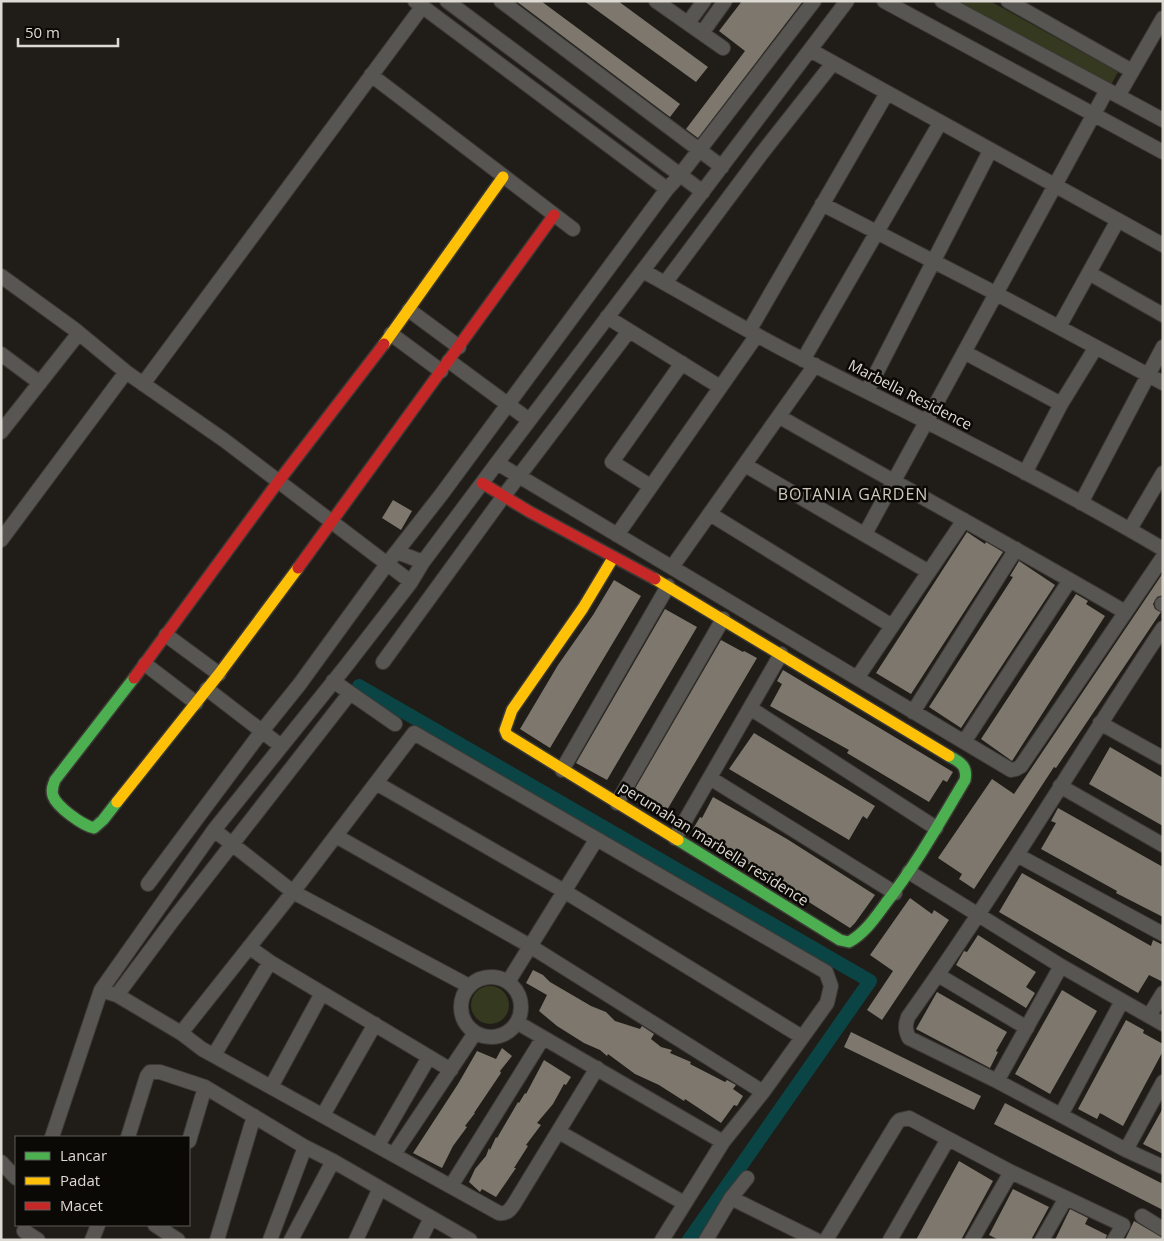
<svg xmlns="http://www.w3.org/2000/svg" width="1164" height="1241" font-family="'Open Sans',sans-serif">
<rect width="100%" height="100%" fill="#201d18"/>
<path fill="#34391f" d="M958,1h32l128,71 -7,13z
M471 1005a19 19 0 1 1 38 0a19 19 0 1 1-38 0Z"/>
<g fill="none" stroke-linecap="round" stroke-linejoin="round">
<path stroke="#0b4445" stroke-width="14" d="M359,686l511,295 -181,259"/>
</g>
<path fill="#7d776d" d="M516,1h25l139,103 -10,13z
M584,1h34l90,66 -12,15z
M742,1h61l-105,137 -12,-9 59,-78 -26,-20z
M393,500l19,11 -11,19 -19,-12z
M967,532l18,12 1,-2 17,10 -92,142 -35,-21z
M1019,561l36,24 -94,143 -32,-21 84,-130 -3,-1z
M1163,573v22l-6,2 -4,7 2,5 6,3 -105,156 -2,-1 -80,122 -15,-10 3,-5 -24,-16 54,-79 22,15z
M614,580l27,16 -91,152 -30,-19 38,-64 35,-50z
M1076,594l12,7 -2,3 19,12 -93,145 -31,-22z
M665,609l32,18 -90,153 -31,-17z
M721,640l22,12 1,-1 13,7 -90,152 -34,-18z
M783,670l170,102 -6,10 -4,-2 -14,22 -82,-49 2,-3 -79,-44 12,-22 -5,-3z
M754,733l121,73 -8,13 -4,-3 -14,24 -120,-71z
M1110,747l53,31v48l-74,-42z
M713,797l74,42 88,56 -20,28 -5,5 -157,-99 7,-12 2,1z
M1058,808l105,59v50l-47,-24 1,-2 -76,-42 15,-26 -5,-2z
M1022,873l129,73 2,-6 10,5v37l-14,-7 -11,18 -139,-81z
M910,898l22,16 2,-4 15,10 -67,100 -15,-10 26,-39 -23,-16z
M978,935l58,37 -10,15 9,6 -9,15 -70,-43 8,-14 3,1z
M533,970l10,5 7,7 41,24 15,6 9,9 25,8 2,-3 12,8 -3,5 10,8 11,3 -2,3 21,9 -1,2 35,18 2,-2 9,5 -3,4 10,7 -6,10 -3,-1 -13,18 -36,-24 -1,2 -25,-16 -24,-11 -27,-20 -1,2 -7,-6 -16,-7 -27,-17 -18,-15 8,-16 -21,-12z
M1062,990l35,21 -47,83 -35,-20z
M937,992l70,40 -11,19 2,1 -8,16 -74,-39z
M1126,1020l18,10 -1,3 20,11v7l-40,75 -23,-13 -3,6 -19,-10z
M851,1032l130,64 -7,14 -130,-63z
M502,1048l10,8 -12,15 1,2 -27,40h1l-10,13 2,1 -14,19 -11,22 -29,-15 45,-69 19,-33 19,8z
M544,1060l27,17 -5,8 -2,-1 -11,20 -16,19 4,2 -15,20 2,1 -14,22h2l-20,29 -14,-8 -2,3 -11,-10 6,-13 11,-13 3,-8 1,2 6,-13 1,1 21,-36 1,1 6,-10 1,1z
M1005,1103l158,81v26l-169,-86z
M1163,1108v46l-20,-10z
M959,1161l34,20 -32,59h-45z
M1013,1189l36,18 -18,33h-32l-10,-5z
M1070,1209l18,9 -3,6 22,11 -2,5h-50z
M1134,1221l29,17v2h-38z"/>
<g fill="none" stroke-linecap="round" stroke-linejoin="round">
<defs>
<path id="street" d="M415,1l252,188
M447,1l256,191
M501,1l221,166
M656,1l67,47
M884,1l279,151
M942,1l221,119
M1008,1l124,70
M688,23l16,-22
M702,33l23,-32
M810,50l353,195
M371,75l202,154
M1118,96l45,-78
M822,204l173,89 168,90
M643,271c53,29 105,61 159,88 121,61 244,121 361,190
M1089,273l74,42
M1,276l73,53 52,43 98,68 187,142
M665,283l97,-130 71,-90
M409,310l50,37
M607,317l113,70
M1059,327l59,-107
M749,331l138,-238
M391,334l50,37
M964,352l97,52
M1,354l39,29
M803,360l137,-237
M449,361l80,59
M143,384l279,-377
M867,391l123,-240
M780,417c115,66 231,128 345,195
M1,432l78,-99
M497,463l514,307 5,-1 5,-3 142,-209
M745,465l184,107
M1025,473l36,-69 35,-57
M650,486l-38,-24 70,-99
M1081,503l82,-156
M710,514l182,112
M1130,529l33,-56
M865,534l242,-444
M617,535l140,-200
M1,540l125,-168
M397,552l26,10
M672,567l143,-202
M1162,604h1
M1163,628c-86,129 -165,263 -255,389 -3,8 -3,13 1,21l88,43 129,69 37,17
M166,635l53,39
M383,662l120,-165 126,-166
M145,664l51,39
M857,678l107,-158
M333,681l62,43
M207,689l74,57
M750,708l186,120
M913,712l103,-163
M1100,723l63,35
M964,742l106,-162
M562,770l106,-184
M710,778l185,115
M376,783l188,108 238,146
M1060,786l103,59
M617,803l106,-184
M214,830l79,62 176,94
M336,836l194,110 233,146
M675,838l106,-184
M1017,855l146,79
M909,872l152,94 102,58
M148,884l114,-153 37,-46 88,-121 54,-69 226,-306 13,-14 134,-174
M249,947l21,15 181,108
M938,975l89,53
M461 1007a30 30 0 1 1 60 0a30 30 0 1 1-60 0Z
M508,982l88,-142
M101,990l16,5 64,38 21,16 297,164c8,1 11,-3 15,-9l83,-136
M117,995l56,-75 177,-227
M1149,1016l14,-23
M518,1023l205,119
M181,1033l112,-141 121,-159 412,239 5,14 -4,17 -64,89 -40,50 -61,98
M214,1055l56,-93
M997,1081l64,-115
M271,1087l51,-94
M323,1115l52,-91
M1061,1115l61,-114
M559,1132l125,71
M52,1137l49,-147 113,-160 132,-164 65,-84 12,-20 74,-99 350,-462
M128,1137l19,-61 3,-4h10l45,15 100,60 28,14 137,79
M189,1141l16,-54
M378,1145l51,-88
M1126,1150l37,-68
M394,1154l81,-121
M1,1162l15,16
M451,1186l92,-148
M731,1198l85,42
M1142,1216l21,13
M155,1225l23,15
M24,1231l14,9
M92,1240l6,-15
M217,1240l37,-124
M270,1240l35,-93
M291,1240l42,-79
M356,1240l24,-52
M420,1240l11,-22
M706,1240l25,-42 16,-20
M826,1240l71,-117 3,-3 9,-2 102,54 112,53 -9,15
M890,1240l58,-101
M972,1240l39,-68
M1042,1240l24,-42"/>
<path id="fast" d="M117,802l-14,18 -9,8c-12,-3 -37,-21 -41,-32 -2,-6 0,-11 2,-16l79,-102
M678,840l162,100 9,2c16,-9 26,-24 37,-39 30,-38 54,-81 79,-123 3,-14 -5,-18 -16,-24"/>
<path id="slow" d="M384,344l119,-167
M613,558l-30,50 -71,102 -7,20 2,5 171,105
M655,579l294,177
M117,802l102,-128 79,-106"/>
<path id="jam" d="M482,483l48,29 125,67
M298,568l256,-353
M134,678l144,-196 106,-138"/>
</defs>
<use href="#street" stroke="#3c3935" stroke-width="16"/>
<use href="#fast" stroke="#3c3935" stroke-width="14"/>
<use href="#slow" stroke="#3c3935" stroke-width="14"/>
<use href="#jam" stroke="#3c3935" stroke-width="14"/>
<use href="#street" stroke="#585653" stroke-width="14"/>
<use href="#fast" stroke="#4caf50" stroke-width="11"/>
<use href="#slow" stroke="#ffc107" stroke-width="11"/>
<use href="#jam" stroke="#c62828" stroke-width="11"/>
</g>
<g text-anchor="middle" stroke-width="5" stroke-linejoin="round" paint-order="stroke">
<g font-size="15" fill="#ddd9d3" stroke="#0b0906">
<text transform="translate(910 395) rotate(27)" y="5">Marbella Residence</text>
<text transform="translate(714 844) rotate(32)" y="5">perumahan marbella residence</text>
</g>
<g font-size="16" letter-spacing="1" fill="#d0c8bd" stroke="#0b0906">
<text x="853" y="500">BOTANIA GARDEN</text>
</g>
</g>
<rect width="1164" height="1241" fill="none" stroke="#ddd9d3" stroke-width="5"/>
<rect x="15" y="1136" width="175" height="90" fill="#0b0906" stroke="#5f5c58"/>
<rect x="25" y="1152" width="25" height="8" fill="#4caf50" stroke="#5f5c58"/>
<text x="60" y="1161" font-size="15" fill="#ddd9d3">Lancar</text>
<rect x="25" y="1177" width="25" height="8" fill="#ffc107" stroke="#5f5c58"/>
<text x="60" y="1186" font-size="15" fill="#ddd9d3">Padat</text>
<rect x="25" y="1202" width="25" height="8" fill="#c62828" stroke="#5f5c58"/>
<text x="60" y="1211" font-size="15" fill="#ddd9d3">Macet</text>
<path d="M18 38v8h100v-8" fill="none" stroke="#ddd9d3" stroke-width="2.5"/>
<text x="25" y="38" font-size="15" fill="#ddd9d3" stroke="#0b0906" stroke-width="4" paint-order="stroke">50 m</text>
</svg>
